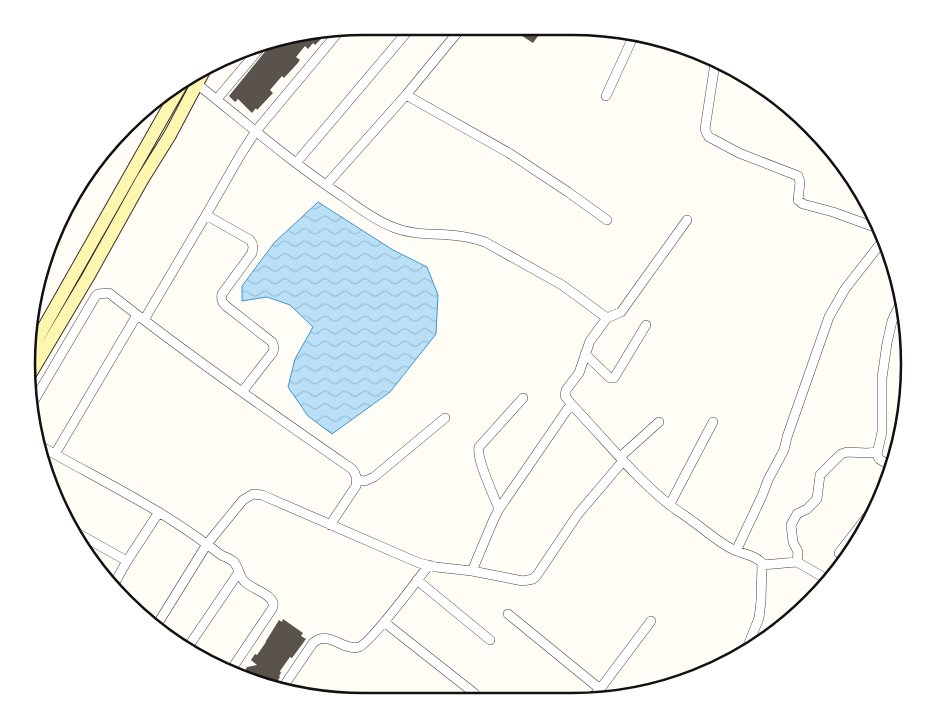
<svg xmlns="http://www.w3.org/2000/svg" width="936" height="728" font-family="'Source Serif 4',serif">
<defs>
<pattern id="water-waves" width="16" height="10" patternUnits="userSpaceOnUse" patternTransform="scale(1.25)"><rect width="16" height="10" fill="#b9e0f7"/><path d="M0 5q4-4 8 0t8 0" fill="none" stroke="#9ebfd3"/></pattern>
</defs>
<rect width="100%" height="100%" fill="#fffdf5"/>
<path fill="url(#water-waves)" stroke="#3f96cf" d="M318,202l75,48 34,17 11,28 -2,39 -46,58 -58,42 -24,-18 -20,-29 7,-28 18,-32 -23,-22 -23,-8 -25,4v-15l32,-43z"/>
<path fill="#5a524d" d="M517,27h19l-2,2 3,3 -2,2 3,2 -5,7 -14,-9z
M329,31l-14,14 -2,-2 -5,6 -3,-3 -9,11 4,3 -3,4 -13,14 -2,-2 -12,14 3,3 -16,17 -1,-2 -4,5 -14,-14 -3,3 -6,-6 47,-58 2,2 3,-3z
M283,619l20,14 -2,3 5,3 -14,19 -2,-1 -10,14 1,2 -2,3 1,1 -7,11 -32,-10 6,-11 10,-2 -6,-5 4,-6 2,1 9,-13v-1l13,-21 3,2z"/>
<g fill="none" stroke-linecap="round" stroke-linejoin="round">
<defs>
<path id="street" d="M715,63l-10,66 2,5 2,3 30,16 59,23 2,6 -2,18 5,4 30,8 47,17
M197,84c48,38 94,78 145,112 17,12 34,25 53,32 21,8 42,5 64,8 9,1 17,3 26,6l77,43 45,33
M406,95l103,58 59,39 39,28
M606,96l28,-61
M217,99l48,-57
M296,163l116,-137
M326,185l80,-90 51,-62 2,-6
M206,215l44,25c4,5 3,8 2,13l-30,41c-1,6 0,8 4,12l46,36 2,5 -1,5 -31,40
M687,220l-66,92 -14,6 -17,23 -11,32 -13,17 -1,6 6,8c33,34 63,73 100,102 10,7 19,13 28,20 12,9 22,18 35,24 9,4 21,5 28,13l-1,38 -2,17 -14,35
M144,320l62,-105 35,-61 15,-23 85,-102
M585,354l25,24h4l32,-53
M32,404l63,-107 3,-3 11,-1c79,62 161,119 243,176 5,6 5,10 4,17l-26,39
M37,444c57,33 119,62 172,102 4,3 8,6 12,9 4,2 10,4 13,7 5,6 5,15 11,20 8,8 34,14 27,27l-43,64
M55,454l82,-139
M620,457l39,-35
M892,467l-13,-8 -2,-5 5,-22v-54l5,-35 5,-22 10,-21
M357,480l8,1 9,-4 71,-59
M670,504l43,-82
M499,509c-5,-13 -23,-50 -20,-62l44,-49
M70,529l57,32
M736,551l26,-55 6,-16 16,-30 3,-13 42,-120 16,-28 39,-50
M839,553l41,-53
M797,562l1,-10 -5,-10 -2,-17 6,-11 10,-5 10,-10 3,-24 21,-21 6,-2 20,1 10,-1
M762,565l35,-3 33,19
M472,571l21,-50 6,-12 72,-105
M417,580l73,60
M113,586l14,-25 32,-49
M508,614l92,75
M384,622l90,71 5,6
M155,628l52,-84 36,-44 10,-6 9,1 157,68 17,4 36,4 51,10 10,-2 4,-4 41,-61 45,-53
M186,650l53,-78
M281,690l32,-47c15,-14 31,9 46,4 11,-3 60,-69 70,-82
M589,701l11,-12 51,-68"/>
<path id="secondary" d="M27,357l157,-277
M28,378l60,-101 54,-97 28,-45 36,-68"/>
</defs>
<use href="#street" stroke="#444" stroke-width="10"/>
<use href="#secondary" stroke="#333" stroke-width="14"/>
<use href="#street" stroke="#fff" stroke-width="9"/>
<use href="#secondary" stroke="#fff6b0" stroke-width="12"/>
</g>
<path d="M0 0H936V728H0ZM364 35H572A329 329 0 0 1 901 364V364A329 329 0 0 1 572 693H364A329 329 0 0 1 35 364V364A329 329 0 0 1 364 35Z" fill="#fff" fill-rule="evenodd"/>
<path fill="none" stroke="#111" stroke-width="2.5" d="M364 35H572A329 329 0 0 1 901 364V364A329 329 0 0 1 572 693H364A329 329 0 0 1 35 364V364A329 329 0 0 1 364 35Z"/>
</svg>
